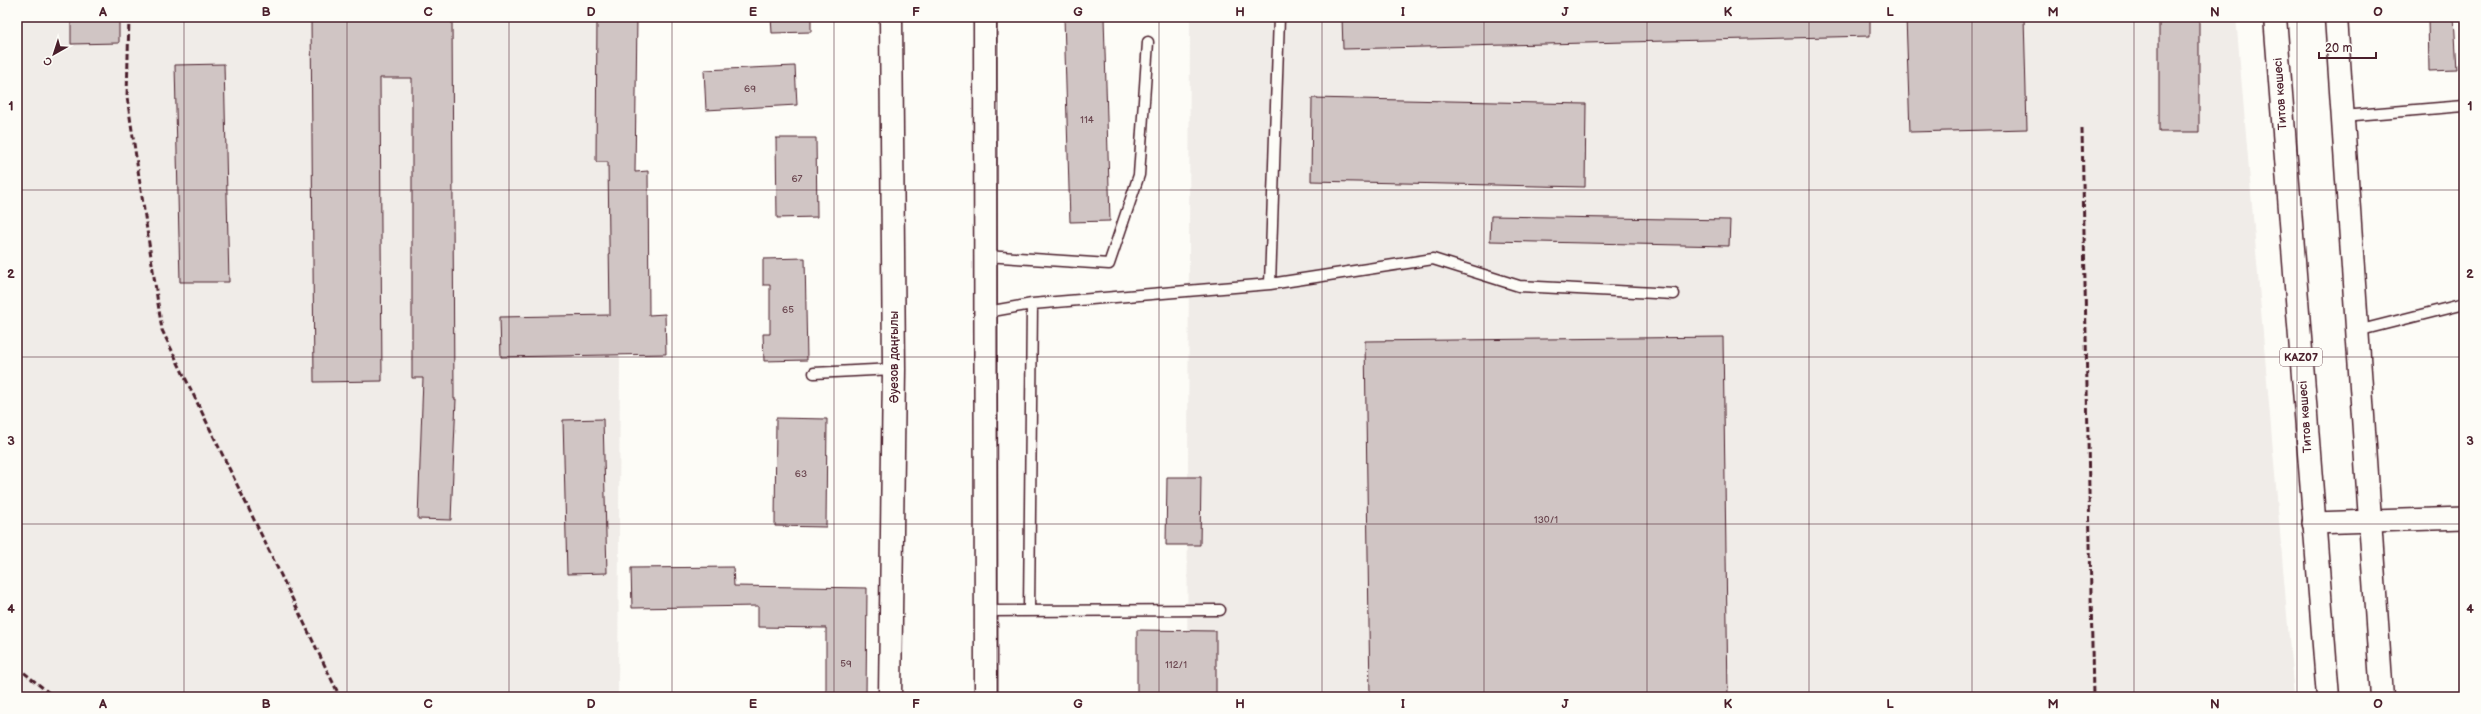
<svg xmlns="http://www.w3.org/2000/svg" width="2481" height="714" font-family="'Balsamiq Sans',sans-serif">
<rect width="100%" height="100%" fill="#fdfcf7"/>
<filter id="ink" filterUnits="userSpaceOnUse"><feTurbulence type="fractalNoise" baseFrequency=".025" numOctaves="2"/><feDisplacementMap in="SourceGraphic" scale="8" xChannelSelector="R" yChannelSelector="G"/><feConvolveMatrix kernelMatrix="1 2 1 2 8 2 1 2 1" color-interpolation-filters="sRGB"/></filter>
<g filter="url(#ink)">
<path fill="#f0ece8" d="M17,17h605l-4,680h-601z
M1190,17h1046l58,680h-1107z"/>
<path fill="#d0c5c4" stroke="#4a1f2b" d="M71,17h48v26l-48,1z
M311,17h141l2,382h2l-5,121 -33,-1 5,-141h-11v-300h-32l2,303 -68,1z
M597,17h40l-2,155 13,-1 1,144 16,-1 1,40 -165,3 -1,-40 110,-2 -2,-153h-12z
M771,17h40v15l-39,1z
M1064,17h40l6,204 -40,1z
M1342,17h528v19l-527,13z
M1906,17h118l3,112 -117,3z
M2159,17h40v115h-40z
M2428,17h26l3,53 -28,1z
M224,64l5,218h-49l-5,-217z
M795,66l2,39 -91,5 -2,-40z
M1312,98l274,6 -1,83 -274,-6z
M776,138h40l1,79 -40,1z
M1491,216l239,4 -1,26 -239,-5z
M805,258l2,102 -43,1 -1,-27h7v-49h-7v-26z
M1723,337l5,360h-358l-5,-356z
M776,418l51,1 -1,108 -51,-1z
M603,419l4,154 -40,1 -4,-154z
M1167,477h34l-1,68h-34z
M733,567l1,19 133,2 -1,109h-40v-69l-68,-1v-21l-126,2 -1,-40z
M1137,630l79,1v66h-79z"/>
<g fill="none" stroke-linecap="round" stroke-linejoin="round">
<defs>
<path id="lane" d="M1279,17l-9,267 163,-25 86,27 155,8
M2343,116l121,-10
M986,256l123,8 30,-89 9,-133
M987,312l45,-8 238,-20
M2357,331l107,-27
M814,373l80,-4
M988,611l232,-1
M1029,611l3,-307"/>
<path id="street" d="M2313,523l151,-5"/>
<path id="secondary" d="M985,17l1,680
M890,697l4,-328 -3,-352"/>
<path id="highway" d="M2275,17l53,680
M2336,17l46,680"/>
</defs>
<use href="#lane" stroke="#4a1f2b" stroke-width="13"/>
<use href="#street" stroke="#4a1f2b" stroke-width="24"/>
<use href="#secondary" stroke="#4a1f2b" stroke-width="25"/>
<use href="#highway" stroke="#4a1f2b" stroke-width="25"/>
<use href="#lane" stroke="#fdfcf7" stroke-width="10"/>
<use href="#street" stroke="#fdfcf7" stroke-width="21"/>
<use href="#secondary" stroke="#fdfcf7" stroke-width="22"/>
<use href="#highway" stroke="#fdfcf7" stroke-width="22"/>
<path stroke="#4a1f2b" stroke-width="3" stroke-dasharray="6 3" stroke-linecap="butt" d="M129,17l-2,80 35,233 178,367
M2082,129l11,568
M17,667l37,30"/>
</g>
</g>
<path fill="none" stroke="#4a1f2b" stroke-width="1" stroke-opacity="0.55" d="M184,17v680M347,17v680M509,17v680M672,17v680M834,17v680M997,17v680M1159,17v680M1322,17v680M1484,17v680M1647,17v680M1809,17v680M1972,17v680M2134,17v680M2297,17v680M17,190h2447M17,357h2447M17,524h2447"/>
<g text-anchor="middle" stroke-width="3" stroke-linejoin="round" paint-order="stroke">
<g font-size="10" fill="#6c4851">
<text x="750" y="92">69</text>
<text x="1087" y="123">114</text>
<text x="797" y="182">67</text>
<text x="788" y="313">65</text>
<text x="801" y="477">63</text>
<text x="1546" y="523">130/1</text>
<text x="846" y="667">59</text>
<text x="1176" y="668">112/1</text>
</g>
<rect fill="#fdfcf7" stroke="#806168" stroke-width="1" x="2280" y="348" width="42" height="18" rx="3"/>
<g font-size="11" font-weight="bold" fill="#4a1f2b">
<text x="2301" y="361">KAZ07</text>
</g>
<g font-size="12" fill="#4a1f2b" stroke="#fdfcf7">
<text transform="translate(2280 94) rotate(-94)" y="4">Титов көшесі</text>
<text transform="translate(894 357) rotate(-90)" y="4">Әуезов даңғылы</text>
<text transform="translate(2305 417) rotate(-94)" y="4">Титов көшесі</text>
</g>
</g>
<rect width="2481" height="714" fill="none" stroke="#fdfcf7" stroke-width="44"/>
<g transform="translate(54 54) rotate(219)" stroke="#fdfcf7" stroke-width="3" paint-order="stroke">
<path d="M0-3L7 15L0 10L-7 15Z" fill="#4a1f2b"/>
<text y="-6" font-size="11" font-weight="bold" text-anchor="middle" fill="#4a1f2b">С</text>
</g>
<path d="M2319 52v6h57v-6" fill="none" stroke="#4a1f2b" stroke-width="2"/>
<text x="2325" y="52" font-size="12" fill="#4a1f2b" stroke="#fdfcf7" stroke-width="3" paint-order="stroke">20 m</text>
<rect x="22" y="22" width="2437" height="670" fill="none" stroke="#4a1f2b" stroke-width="1.5"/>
<g font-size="13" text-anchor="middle" font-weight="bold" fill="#4a1f2b">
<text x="103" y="16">A</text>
<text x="266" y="16">B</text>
<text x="428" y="16">C</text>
<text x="591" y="16">D</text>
<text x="753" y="16">E</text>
<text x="916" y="16">F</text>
<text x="1078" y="16">G</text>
<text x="1240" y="16">H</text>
<text x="1403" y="16">I</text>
<text x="1565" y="16">J</text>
<text x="1728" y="16">K</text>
<text x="1890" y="16">L</text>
<text x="2053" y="16">M</text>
<text x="2215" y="16">N</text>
<text x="2378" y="16">O</text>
<text x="11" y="110">1</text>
<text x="2470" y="110">1</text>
<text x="11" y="278">2</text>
<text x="2470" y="278">2</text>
<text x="11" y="445">3</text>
<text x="2470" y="445">3</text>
<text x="11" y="613">4</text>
<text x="2470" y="613">4</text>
<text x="103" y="708">A</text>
<text x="266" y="708">B</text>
<text x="428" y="708">C</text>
<text x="591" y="708">D</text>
<text x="753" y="708">E</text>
<text x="916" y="708">F</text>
<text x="1078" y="708">G</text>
<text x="1240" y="708">H</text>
<text x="1403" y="708">I</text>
<text x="1565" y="708">J</text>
<text x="1728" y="708">K</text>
<text x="1890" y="708">L</text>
<text x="2053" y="708">M</text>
<text x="2215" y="708">N</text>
<text x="2378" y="708">O</text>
</g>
</svg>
